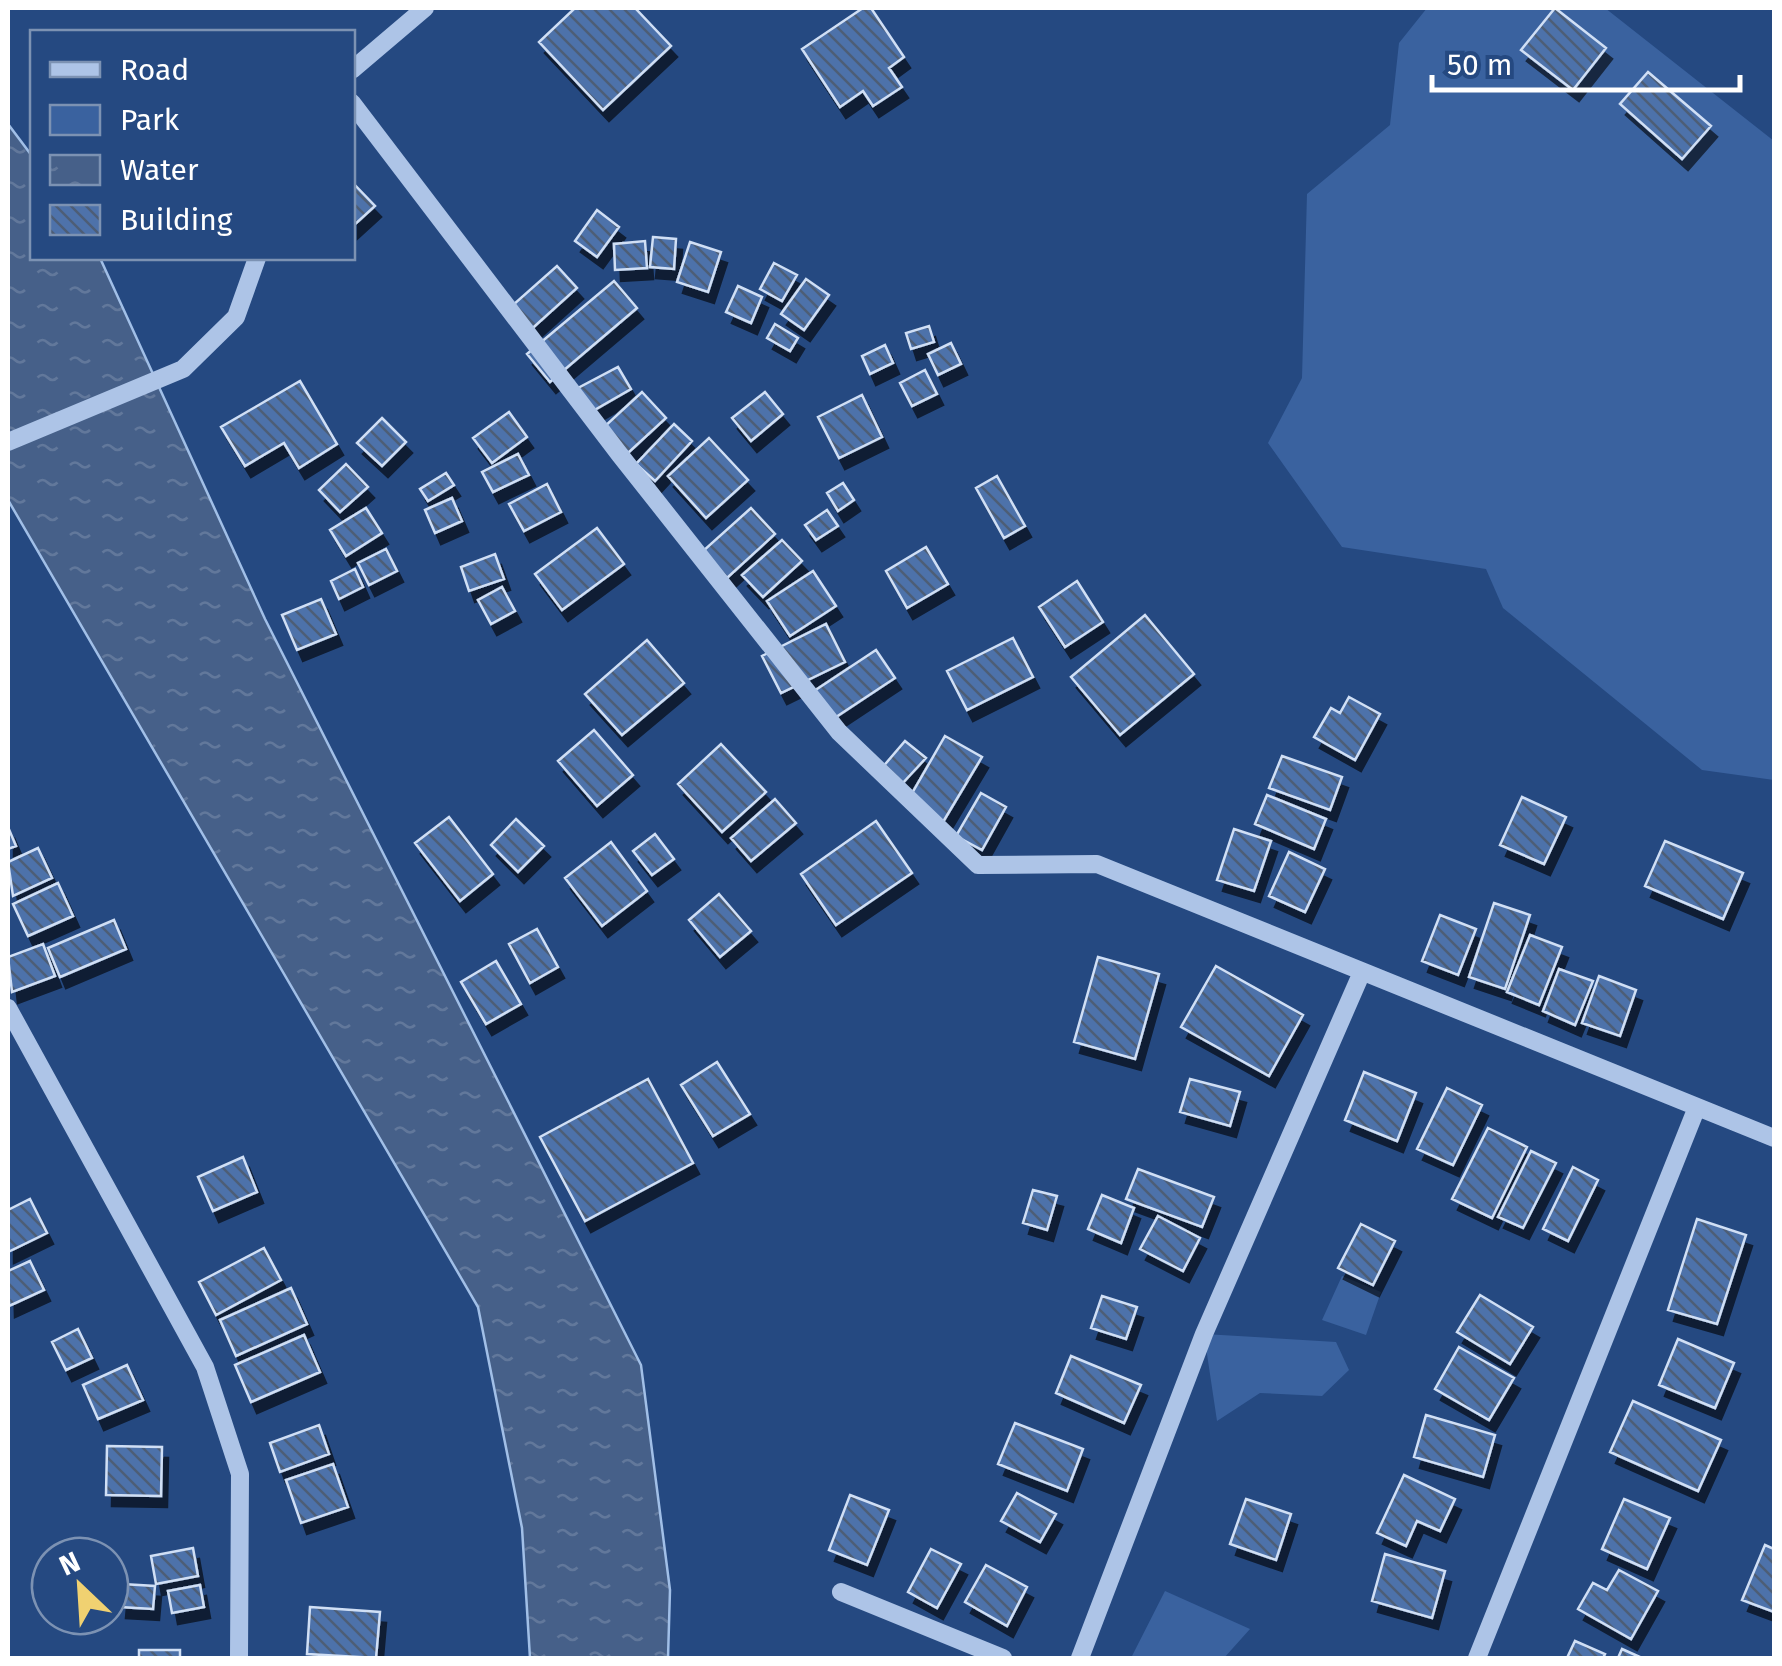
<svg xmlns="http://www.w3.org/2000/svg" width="1782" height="1666" font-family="'Fira Sans',sans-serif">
<defs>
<pattern id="water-ripples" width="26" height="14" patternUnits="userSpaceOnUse" patternTransform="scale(2.5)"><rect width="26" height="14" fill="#466089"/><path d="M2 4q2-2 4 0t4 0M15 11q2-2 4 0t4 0" fill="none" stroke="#62789b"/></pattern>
<pattern id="building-back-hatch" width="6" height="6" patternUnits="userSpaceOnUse" patternTransform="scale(2.5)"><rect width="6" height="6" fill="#4e72aa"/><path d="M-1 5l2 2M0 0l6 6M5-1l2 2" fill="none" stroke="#4d5d76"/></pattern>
<filter id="shadow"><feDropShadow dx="6" dy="11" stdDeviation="0" flood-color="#0009"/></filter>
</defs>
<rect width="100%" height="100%" fill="#254981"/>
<path fill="#3a629f" d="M1427,8h178l169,133v639l-72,-10 -199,-162 -17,-39 -144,-22 -74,-104 34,-65 5,-184 83,-69 9,-82z
M1342,1276l39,16 -15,43 -44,-15z
M1204,1334l132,8 13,28 -27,26 -62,-3 -43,28z
M1165,1591l85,38 -26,29h-93z"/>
<path fill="url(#water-ripples)" stroke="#a1bfe7" stroke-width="2.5" d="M8,124l24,32v102h68l165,361 376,746 29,225 -2,68h-138l-8,-130 -44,-221 -470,-807z"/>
<path fill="url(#building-back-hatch)" stroke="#d0dff5" stroke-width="2.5" filter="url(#shadow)" d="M575,8h60l36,38 -68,64 -64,-68z
M863,8h8l33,49 -15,11 13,19 -29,19 -10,-15 -23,16 -38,-58z
M1555,8l51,40 -33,42 -52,-40z
M1648,72l63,54 -29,33 -62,-55z
M352,182l23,24 -23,21z
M597,210l22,17 -22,30 -22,-16z
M653,237l23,2 -2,30 -24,-2z
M645,241l2,27 -32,2 -1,-26z
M690,242l31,10 -13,40 -31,-10z
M774,263l23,12 -15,26 -22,-12z
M557,266l20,22 -52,47 -20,-23z
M806,279l23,16 -25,35 -23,-16z
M614,281l23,27 -87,74 -23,-28z
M738,286l24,11 -11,26 -25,-11z
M775,324l23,14 -8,13 -23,-13z
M929,326l5,16 -23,7 -5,-16z
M951,343l10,21 -23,11 -10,-21z
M885,345l8,18 -23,11 -8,-18z
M618,367l13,22 -40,23 -13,-24z
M925,370l12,24 -25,12 -12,-23z
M300,381l37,63 -38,24 -15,-25 -39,23 -24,-39z
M642,392l24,26 -38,35 -24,-26z
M765,392l18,22 -32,27 -19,-23z
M862,395l20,42 -43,21 -21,-41z
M509,412l18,25 -35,26 -19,-25z
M382,418l24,24 -24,24 -25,-23z
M674,424l18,17 -37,40 -19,-17z
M709,438l39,42 -42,38 -38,-42z
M518,454l11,21 -36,17 -11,-20z
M346,464l22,23 -28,25 -21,-22z
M446,473l8,12 -26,16 -8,-12z
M997,476l28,50 -21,12 -28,-50z
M843,483l11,17 -16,11 -11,-18z
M547,484l14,28 -37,19 -15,-27z
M452,498l10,23 -27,12 -10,-23z
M366,508l16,25 -36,23 -16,-26z
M751,508l24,26 -48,44 -24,-27z
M827,510l11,16 -22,14 -11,-15z
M597,528l27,36 -62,46 -27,-36z
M782,540l20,21 -39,36 -21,-22z
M926,547l22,37 -41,24 -21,-37z
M386,549l11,22 -28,14 -11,-22z
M495,554l9,25 -35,12 -8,-24z
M355,569l8,18 -24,12 -8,-18z
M813,571l23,35 -46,30 -23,-35z
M1077,581l26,41 -38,25 -26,-40z
M502,587l13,24 -24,13 -13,-24z
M321,599l15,35 -39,16 -15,-35z
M1145,615l49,59 -74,61 -49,-58z
M826,624l19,38 -64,31 -19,-37z
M1013,638l20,39 -66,33 -20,-39z
M647,640l37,43 -62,52 -37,-41z
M876,650l19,28 -65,43 -19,-28z
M1349,697l31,17 -25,46 -41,-23 17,-29 9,5z
M594,730l39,45 -36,31 -39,-45z
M945,736l37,21 -39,65 -36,-20z
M905,741l21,17 -26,28 -19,-17z
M721,744l45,48 -44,40 -44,-48z
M1282,756l60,21 -12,33 -61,-22z
M981,793l25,14 -24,43 -26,-14z
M1267,795l59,24 -12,30 -59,-25z
M1522,797l44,20 -22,47 -44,-19z
M775,799l21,24 -45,38 -20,-23z
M449,817l44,57 -33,27 -45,-58z
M516,819l28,27 -26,26 -27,-27z
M876,821l36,52 -76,52 -35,-51z
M8,827l8,19 -8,3z
M1234,829l37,12 -17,50 -37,-11z
M655,834l19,25 -22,16 -19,-24z
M1665,841l78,32 -20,46 -78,-33z
M611,842l36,49 -45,35 -37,-48z
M38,848l14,30 -39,18 -5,-34z
M1289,852l36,17 -20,43 -36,-16z
M58,883l15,33 -45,20 -15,-32z
M719,894l32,37 -31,26 -31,-37z
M1494,903l36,12 -25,74 -36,-12z
M1440,915l36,14 -18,46 -36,-14z
M114,920l12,29 -66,28 -12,-29z
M537,929l21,38 -28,16 -21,-39z
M1530,935l32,12 -23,58 -32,-13z
M43,944l12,32 -43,16 -4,-35z
M1098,957l61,17 -24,85 -61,-17z
M496,961l25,43 -35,20 -25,-42z
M1216,966l87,49 -34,61 -88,-49z
M1559,969l34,12 -18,44 -32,-14z
M1599,976l37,14 -16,46 -38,-13z
M717,1062l33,52 -37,22 -32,-51z
M1364,1072l52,21 -19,48 -52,-21z
M648,1079l45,84 -108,58 -45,-84z
M1190,1079l50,13 -10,34 -50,-14z
M1447,1088l35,17 -29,60 -36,-16z
M1488,1128l39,19 -35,71 -40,-19z
M1531,1151l25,12 -33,65 -25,-11z
M243,1157l14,35 -44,19 -15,-34z
M1573,1167l25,13 -30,61 -25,-12z
M1138,1169l76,28 -12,30 -76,-28z
M1033,1190l24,6 -10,34 -24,-7z
M1102,1195l32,13 -13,35 -33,-14z
M30,1199l17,34 -39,19v-42z
M1158,1216l42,22 -17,33 -43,-22z
M1697,1219l49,16 -29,89 -49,-14z
M1361,1224l34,17 -22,44 -35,-17z
M264,1248l17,32 -65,35 -17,-33z
M30,1261l14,29 -35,16 -1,-35z
M291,1288l16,36 -71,32 -16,-36z
M1480,1295l53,32 -23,37 -53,-32z
M1102,1296l35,11 -11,32 -35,-11z
M78,1329l14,29 -26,12 -14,-28z
M304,1335l16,37 -69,30 -16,-37z
M1678,1339l56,24 -19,45 -56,-23z
M1459,1347l55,31 -25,42 -54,-31z
M1071,1356l70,29 -17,38 -68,-30z
M127,1365l16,35 -45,19 -15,-34z
M1633,1401l88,39 -23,51 -88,-39z
M1426,1415l69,20 -12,42 -69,-20z
M1015,1423l68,26 -16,42 -69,-27z
M319,1425l10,29 -49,18 -10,-29z
M107,1446l55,1 -1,49 -55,-1z
M333,1464l15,43 -47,16 -15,-43z
M1404,1475l51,24 -15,32 -23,-10 -11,25 -29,-13z
M1017,1493l39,21 -16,28 -39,-21z
M850,1495l39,15 -22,55 -38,-15z
M1246,1499l45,15 -15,46 -46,-16z
M1624,1499l46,19 -23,51 -45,-20z
M1765,1545l9,4v63l-32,-12z
M193,1548l5,28 -42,8 -5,-28z
M931,1549l30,15 -24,44 -29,-16z
M1385,1554l60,17 -13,47 -60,-17z
M986,1565l41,22 -20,39 -42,-24z
M1619,1570l39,21 -27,48 -53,-30 15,-26 14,7z
M122,1584l33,2 -2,23 -33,-2z
M200,1585l4,22 -32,6 -4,-22z
M310,1607l70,5 -4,46 -69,-4z
M1575,1641l30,13 -2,4h-36z
M1622,1649l20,9h-24z
M139,1650h41v8h-41z"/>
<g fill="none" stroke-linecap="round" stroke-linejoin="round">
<path stroke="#adc4e7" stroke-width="18" d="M352,70l73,-62
M352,103l268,352 219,277 139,133 119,-1 677,274
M8,442l175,-73 53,-52 21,-59
M8,1008l197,359 35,107 -1,184
M841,1592l162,66
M1080,1658l124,-324 158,-362
M1477,1658l220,-551"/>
</g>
<rect width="1782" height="1666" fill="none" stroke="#ffffff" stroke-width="20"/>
<rect x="30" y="30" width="325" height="230" fill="#254981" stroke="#7c92b3" stroke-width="2.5"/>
<rect x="50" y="62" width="50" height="15" fill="#adc4e7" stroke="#7c92b3" stroke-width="2.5"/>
<text x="120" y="80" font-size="30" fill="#ffffff">Road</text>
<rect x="50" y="105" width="50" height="30" fill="#3a629f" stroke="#7c92b3" stroke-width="2.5"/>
<text x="120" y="130" font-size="30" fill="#ffffff">Park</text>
<rect x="50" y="155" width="50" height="30" fill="url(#water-ripples)" stroke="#7c92b3" stroke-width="2.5"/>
<text x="120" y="180" font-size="30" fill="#ffffff">Water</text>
<rect x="50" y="205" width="50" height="30" fill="url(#building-back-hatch)" stroke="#7c92b3" stroke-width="2.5"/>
<text x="120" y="230" font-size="30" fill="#ffffff">Building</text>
<g transform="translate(80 1586) rotate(335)"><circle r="48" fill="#254981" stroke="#7c92b3" stroke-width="2.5"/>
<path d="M0-8L18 38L0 25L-18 38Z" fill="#f0d171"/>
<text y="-15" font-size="28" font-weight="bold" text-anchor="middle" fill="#ffffff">N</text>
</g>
<path d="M1432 75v15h308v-15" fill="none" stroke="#ffffff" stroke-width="5"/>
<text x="1447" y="75" font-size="30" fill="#ffffff" stroke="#254981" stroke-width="8" paint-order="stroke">50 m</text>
</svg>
